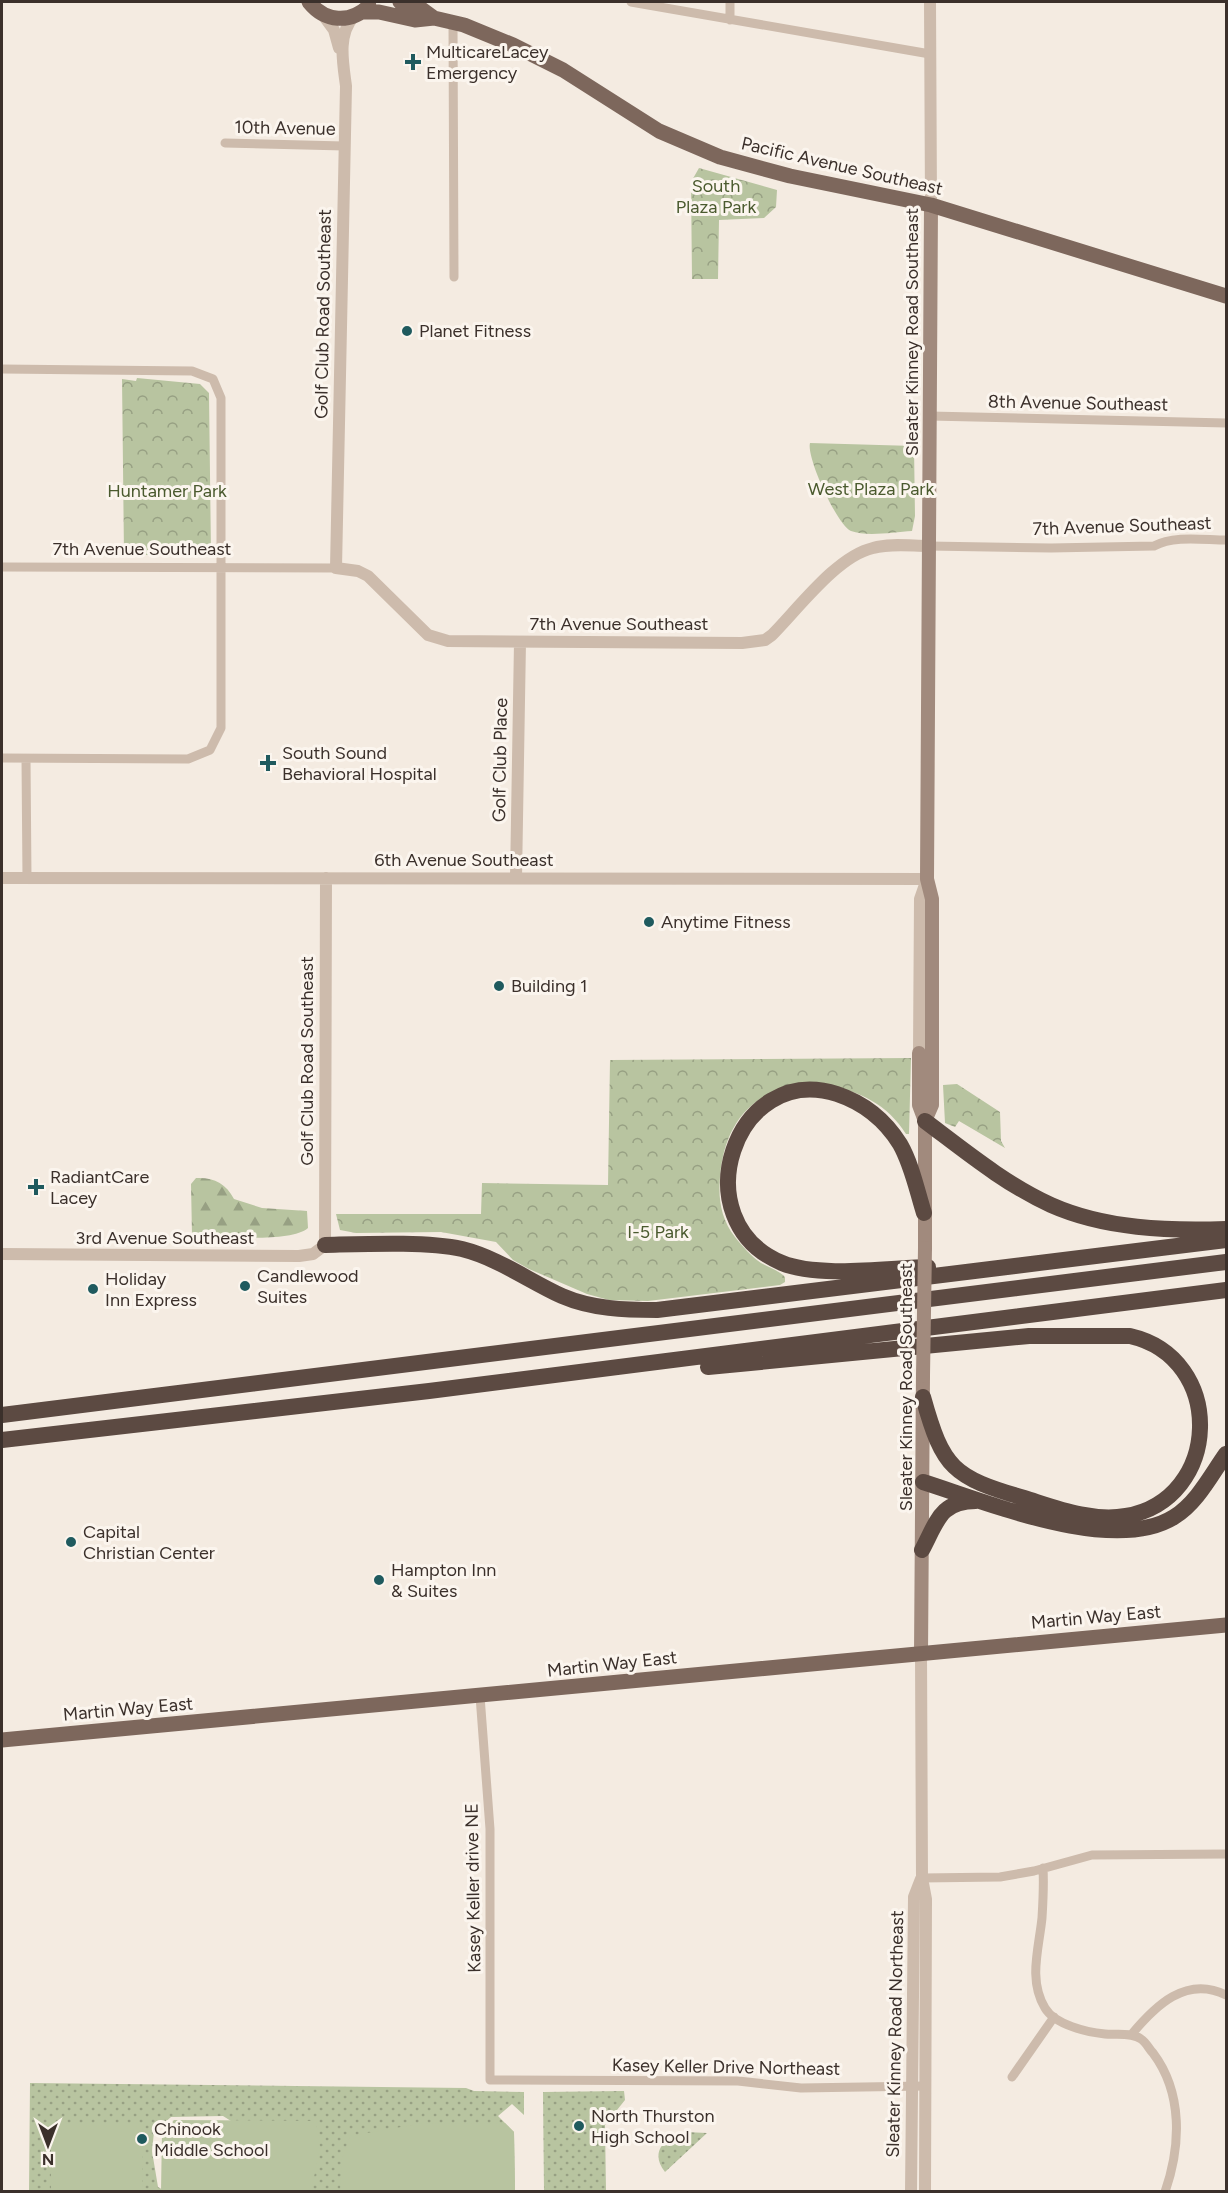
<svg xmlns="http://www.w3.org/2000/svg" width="1228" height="2193" font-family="Figtree,sans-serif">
<defs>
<pattern id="grass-dots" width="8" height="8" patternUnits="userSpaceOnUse" patternTransform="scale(1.5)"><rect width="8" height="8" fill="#b8c4a0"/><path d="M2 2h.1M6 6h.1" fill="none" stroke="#97a083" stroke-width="1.8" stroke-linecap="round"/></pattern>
<pattern id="forest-firs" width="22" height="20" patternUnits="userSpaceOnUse" patternTransform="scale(1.5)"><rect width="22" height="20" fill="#b8c4a0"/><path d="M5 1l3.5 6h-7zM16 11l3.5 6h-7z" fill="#97a083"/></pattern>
<pattern id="park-crowns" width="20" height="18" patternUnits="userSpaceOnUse" patternTransform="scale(1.5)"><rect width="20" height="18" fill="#b8c4a0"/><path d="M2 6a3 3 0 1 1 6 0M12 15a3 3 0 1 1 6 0" fill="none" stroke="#97a083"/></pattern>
</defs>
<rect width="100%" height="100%" fill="#f4ebe1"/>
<path fill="url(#grass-dots)" d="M30,2083l436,5 8,3 50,1v23l-12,-11 -14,12 16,16 1,59h-287l3,-70 -8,-5 -52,1 -17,15 -2,19 6,36 7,4 -136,1z
M624,2091l1,9 -20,25 1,66h-62l-1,-99z
M685,2132l22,1 -42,39c-16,-20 0,-35 20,-40z"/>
<path fill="url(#forest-firs)" d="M196,1178c17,-1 30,5 38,21l28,9 45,3 1,17c-17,15 -82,8 -107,9l-9,-2 -1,-51z"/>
<path fill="url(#park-crowns)" d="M699,168l78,22 -1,17 -12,11 -45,2 -1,59h-26l-1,-97z
M137,378l63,6 9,9 2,162h-87l-2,-176 14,2z
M810,443l104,3 1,70 -3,15c-18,1 -45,6 -61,0 -14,-6 -45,-74 -41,-88z
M911,1058l-2,76h-3c-18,-29 -47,-44 -80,-48 -63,-6 -101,28 -106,91 -2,22 1,42 15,60 7,9 17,20 26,26 9,5 17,7 24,14v5l-5,3 -132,16 -39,-1 -22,-6 -58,-25 -16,-9 -17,-18 -55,-10 -85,1 -16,-3 -4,-16h145l1,-31 126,2 2,-125z
M957,1084l43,28 1,29 4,7 -46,-27 -4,6 -10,-4 -2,-38z"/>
<path fill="#b8c4a0" d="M174,2120l142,1 4,28 -9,42h-150l1,-59z
M505,2123l9,9 1,59h-175l2,-32 8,-23 68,-12z
M51,2124h92l-1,67h-91z"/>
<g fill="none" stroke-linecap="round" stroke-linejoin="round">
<path stroke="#cdbbac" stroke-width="9" d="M631,2l299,52
M730,2v18
M453,23l1,254
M225,143l119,3
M2,369l190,2 21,8 8,19v330l-11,22 -22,9 -186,-1
M930,416l296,7
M929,546l122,2 103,-2c20,-11 50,-6 72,-6
M2,567l334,1
M26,759l1,119
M480,1696l10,133v251l248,1 63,7 124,-2
M1043,1868c1,17 0,34 -1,50 -3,30 -14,62 3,90 10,17 42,24 60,26 11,1 27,-2 36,5 5,3 8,10 12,14 30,40 28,93 12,139
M922,1878l78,-1 34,-6 58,-16 134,-1
M1131,2035c24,-29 55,-60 95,-40
M1012,2077l42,-60"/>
<path stroke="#cdbbac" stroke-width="12" d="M930,2l1,203
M323,15l11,15 5,18
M354,16c-17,19 -11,47 -8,70l-10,482 22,3 10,5 60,59 20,6 294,2 23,-3 7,-5c26,-26 65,-79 101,-87 17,-5 38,-2 56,-2
M2,878l925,1 -7,20 -1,154
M516,878l4,-236
M2,1254l297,2 14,-2 12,-9 1,-367
M921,1654l1,224 4,21 -1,293
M911,2192l3,-295 7,-18"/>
<path stroke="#a18a7d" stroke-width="14" d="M919,1053v52l6,16v127
M925,1121l7,-16v-206l-5,-20 4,-674
M921,1654l2,-278"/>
<path stroke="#7d675c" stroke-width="15" d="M309,2c16,20 41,22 60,4
M400,2l19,5 15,11
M362,12h17l36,8 19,-2 30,7 49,20 50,25 96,61 61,26 70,19 141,29 295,91
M2,1740l1224,-115"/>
<path stroke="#5c4a42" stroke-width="16" d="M925,1121c40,30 80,63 126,84 54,24 117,26 175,24
M924,1213c-7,-22 -12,-48 -24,-69 -15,-24 -36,-41 -63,-50 -102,-33 -156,127 -55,169 36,15 107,5 146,4
M325,1245c39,-1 101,-4 137,4 36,9 67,32 100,47 30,13 63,14 95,14l569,-70
M708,1367l321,-31h101c96,22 92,163 -4,180 -35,6 -70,-8 -102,-18 -71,-21 -81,-29 -101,-101
M2,1415l1224,-153
M2,1440l427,-49 797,-101
M923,1482c64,20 190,73 251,35 23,-14 37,-42 52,-63
M922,1550c15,-28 18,-49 54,-49"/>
<path stroke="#a18a7d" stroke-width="14" d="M923,1376l2,-128"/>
</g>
<g fill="#1f5a5e" stroke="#fbf5ee" stroke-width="2">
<path d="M410 53h6v6h6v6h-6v6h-6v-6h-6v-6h6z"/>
<circle cx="407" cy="331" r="6"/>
<path d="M265 754h6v6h6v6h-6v6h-6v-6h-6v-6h6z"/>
<circle cx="649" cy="922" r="6"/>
<circle cx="499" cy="986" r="6"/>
<path d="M33 1178h6v6h6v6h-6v6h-6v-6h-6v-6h6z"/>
<circle cx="245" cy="1286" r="6"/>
<circle cx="93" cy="1289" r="6"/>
<circle cx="71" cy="1542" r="6"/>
<circle cx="379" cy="1580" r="6"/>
<circle cx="579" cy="2126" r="6"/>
<circle cx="142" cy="2139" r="6"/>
</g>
<g text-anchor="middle" stroke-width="6" stroke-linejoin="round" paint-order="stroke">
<g font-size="18" fill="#3b302b" stroke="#fbf5ee" text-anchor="start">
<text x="426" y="58">MulticareLacey<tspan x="426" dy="21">Emergency</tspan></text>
<text x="419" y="337">Planet Fitness</text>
<text x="282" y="759">South Sound<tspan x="282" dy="21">Behavioral Hospital</tspan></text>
<text x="661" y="928">Anytime Fitness</text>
<text x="511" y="992">Building 1</text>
<text x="50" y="1183">RadiantCare<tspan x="50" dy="21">Lacey</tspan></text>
<text x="257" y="1282">Candlewood<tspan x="257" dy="21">Suites</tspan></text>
<text x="105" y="1285">Holiday<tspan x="105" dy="21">Inn Express</tspan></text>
<text x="83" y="1538">Capital<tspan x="83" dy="21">Christian Center</tspan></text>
<text x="391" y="1576">Hampton Inn<tspan x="391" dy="21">&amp; Suites</tspan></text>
<text x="591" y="2122">North Thurston<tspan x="591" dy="21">High School</tspan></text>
<text x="154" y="2135">Chinook<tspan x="154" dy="21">Middle School</tspan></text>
</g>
<g font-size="18" fill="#3b302b" stroke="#fbf5ee">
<text transform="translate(285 128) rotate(1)" y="6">10th Avenue</text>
<text transform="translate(842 166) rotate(13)" y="6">Pacific Avenue Southeast</text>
<text transform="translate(323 314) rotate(-89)" y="6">Golf Club Road Southeast</text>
<text transform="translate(912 332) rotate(-90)" y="6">Sleater Kinney Road Southeast</text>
<text transform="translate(1078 403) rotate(1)" y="6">8th Avenue Southeast</text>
<text transform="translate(1122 526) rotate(-2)" y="6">7th Avenue Southeast</text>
<text x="142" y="555">7th Avenue Southeast</text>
<text x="619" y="630">7th Avenue Southeast</text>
<text transform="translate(500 760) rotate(-89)" y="6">Golf Club Place</text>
<text x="464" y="866">6th Avenue Southeast</text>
<text transform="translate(307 1061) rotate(-90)" y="6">Golf Club Road Southeast</text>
<text x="165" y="1244">3rd Avenue Southeast</text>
<text transform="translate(906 1387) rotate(-90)" y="6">Sleater Kinney Road Southeast</text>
<text transform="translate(1096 1617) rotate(-5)" y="6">Martin Way East</text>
<text transform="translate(612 1664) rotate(-6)" y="6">Martin Way East</text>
<text transform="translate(128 1709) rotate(-5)" y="6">Martin Way East</text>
<text transform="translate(473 1888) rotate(-91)" y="6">Kasey Keller drive NE</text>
<text transform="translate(895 2034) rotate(-89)" y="6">Sleater Kinney Road Northeast</text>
<text transform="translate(726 2067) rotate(1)" y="6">Kasey Keller Drive Northeast</text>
</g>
<g font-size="18" fill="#4a5a2e" stroke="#fbf5ee">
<text x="716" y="192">South<tspan x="716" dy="21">Plaza Park</tspan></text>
<text x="871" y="495">West Plaza Park</text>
<text x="167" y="497">Huntamer Park</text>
<text x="658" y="1238">I-5 Park</text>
</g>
</g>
<rect width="1228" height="2193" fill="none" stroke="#3b302b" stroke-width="6"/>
<g transform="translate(48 2145) rotate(180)" stroke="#fbf5ee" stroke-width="4.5" paint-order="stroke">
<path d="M0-4.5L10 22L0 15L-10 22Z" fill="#3b302b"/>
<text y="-9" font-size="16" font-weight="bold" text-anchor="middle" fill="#3b302b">N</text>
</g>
</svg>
